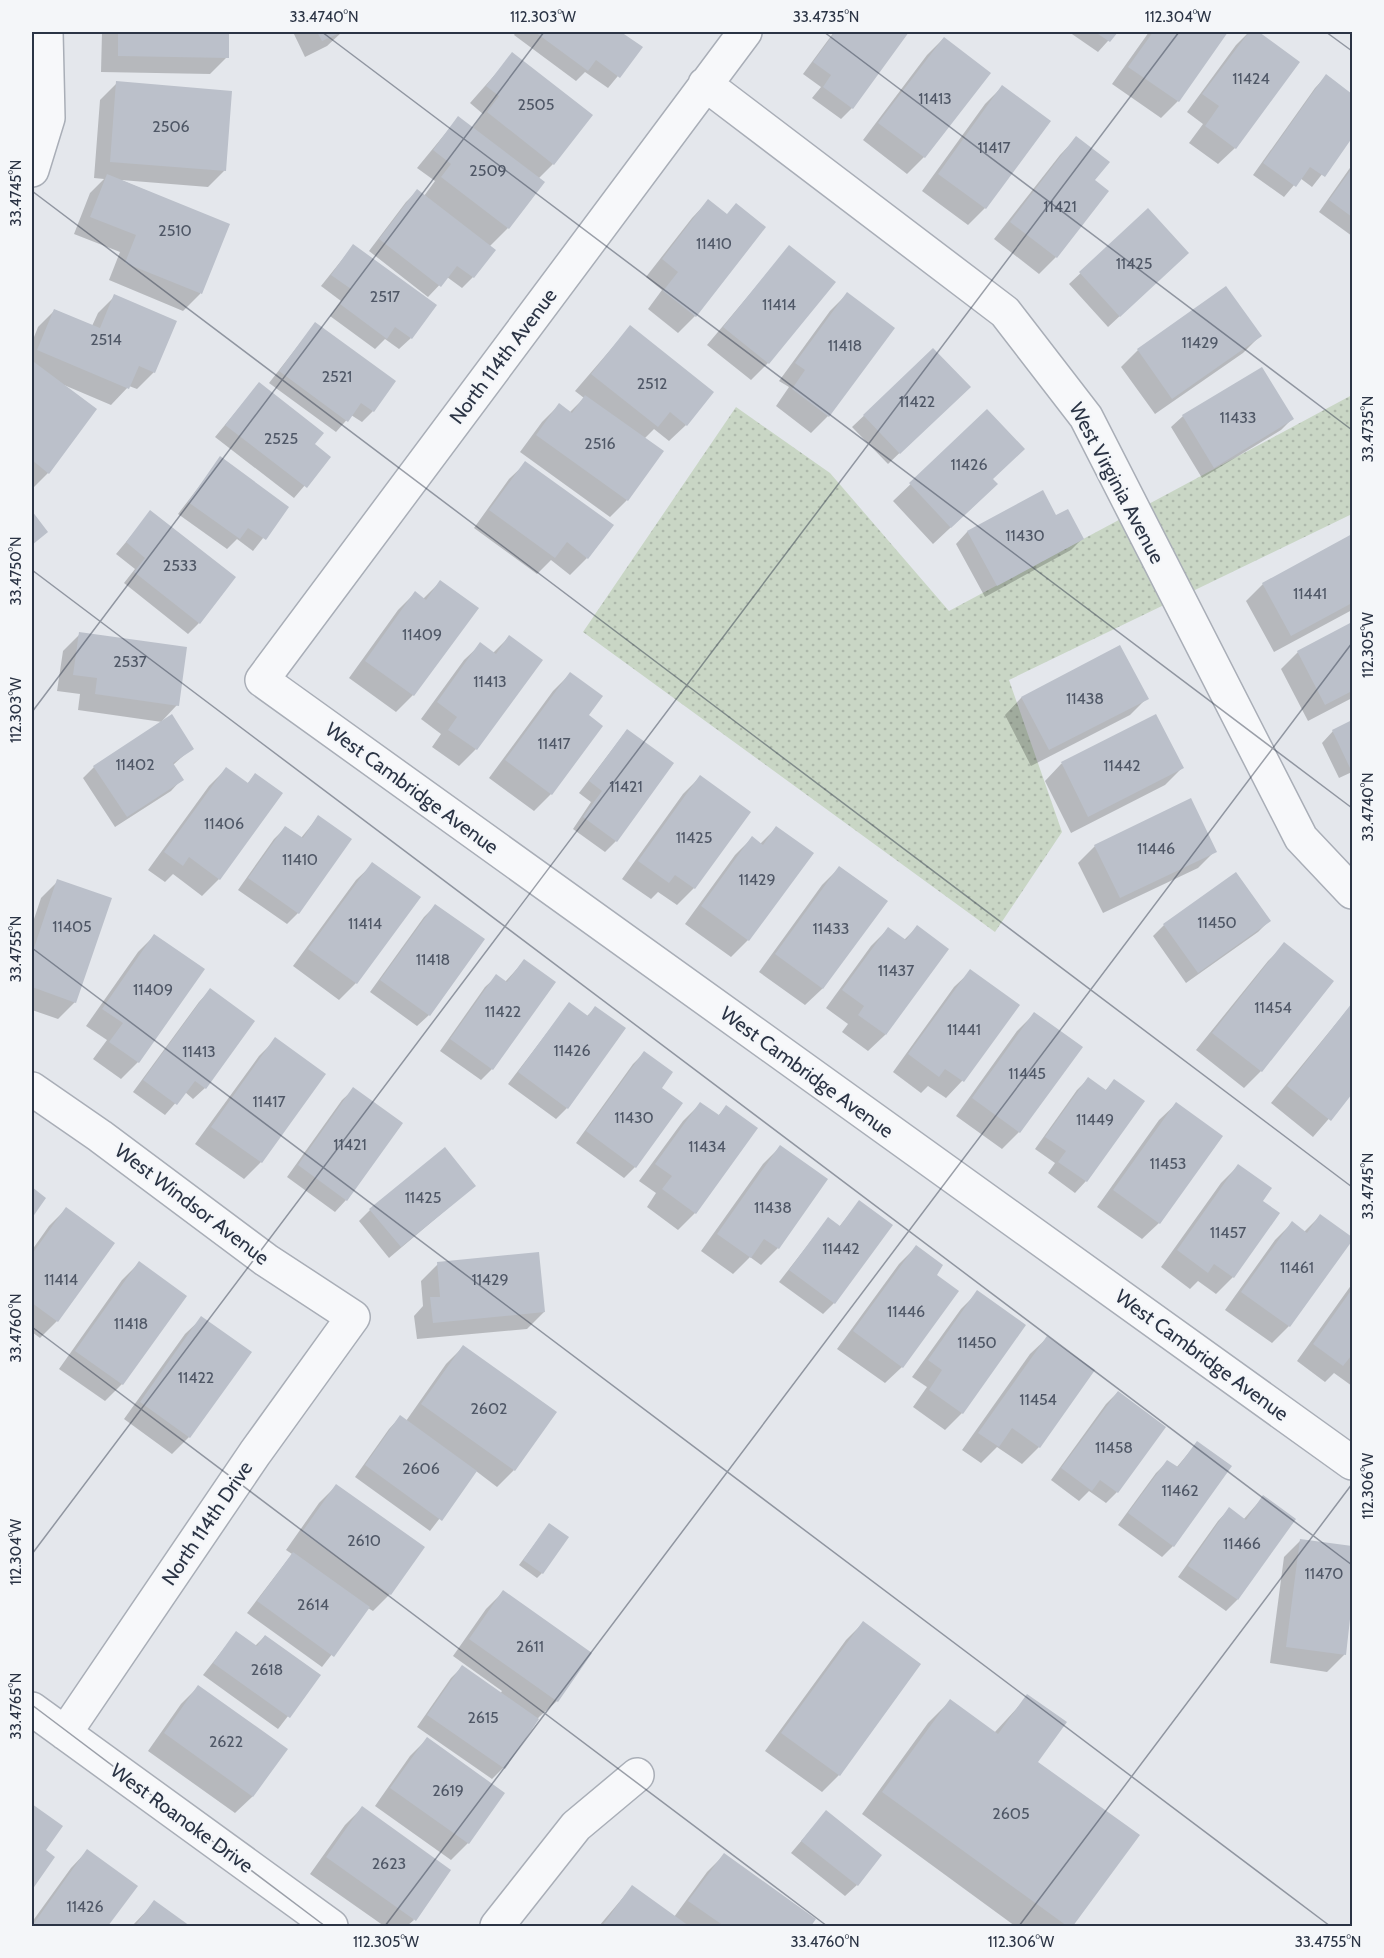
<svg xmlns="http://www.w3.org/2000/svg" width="1384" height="1958" font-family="Cabin,sans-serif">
<defs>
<pattern id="green-dots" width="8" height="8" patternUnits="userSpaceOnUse" patternTransform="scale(1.5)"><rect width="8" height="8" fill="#c9d6c5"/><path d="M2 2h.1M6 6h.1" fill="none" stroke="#adb8ab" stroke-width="1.8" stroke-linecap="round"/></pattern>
</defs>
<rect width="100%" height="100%" fill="#e4e7ec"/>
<path fill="url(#green-dots)" d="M1352,395v119l-343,166 53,152 -67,100 -412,-300 153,-225 94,66 119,138z"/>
<path fill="#0003" d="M102,32h126l-1,25 -17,17 -109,-2z
M293,32h49l-15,14 -22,11z
M516,32h103l22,16 -33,40 -23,-16 -9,9 -62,-46z
M834,32h73l-55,76 -11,11 -29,-21 9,-11 -18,-13z
M1069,32h47l-18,20z
M1149,32h77l-48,69 -17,17 -49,-34z
M1249,32h7l42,30 -63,86 -17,16 -29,-21 14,-19 -16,-12 49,-67z
M944,38l45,35 -65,84 -17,17 -44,-34 64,-85z
M513,54l40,110 -15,15 -30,49 -19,19 -16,30 -11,11 -15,-11 -19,20 -59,-46 37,-49 11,-11 7,5 11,-15 -18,-13 41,-50 14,11 11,-15 -13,-11z
M1326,76l26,20v40l-40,51 -12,-9 -16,19 -31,-22 62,-87z
M117,83l108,87 -17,17 -87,-7 107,45 -28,69 -17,17 -74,-31 11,-28 -46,-18 16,-41 14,-14 -10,-1 6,-78z
M1002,87l-17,121 -17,17 -46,-34 63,-87z
M1076,138l17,42 -37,77 -17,17 -45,-35 66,-84z
M1352,165v71l-33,-24z
M708,201l18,14 38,12 -69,89 -17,17 -30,-24 14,-19 -16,-13 46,-59z
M1148,210l28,54 -68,63 -39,-43z
M353,246l58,92 -12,11 -14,-10 -10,10 -45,-33 11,-15 -20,-15z
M789,247l-21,116 -17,17 -44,-35z
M847,294l-19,122 -17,17 -35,-27 13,-19 -10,-6 51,-70z
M115,296l39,76 -17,17 -8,-3 -18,19 -47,-20 -16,88 -16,16v-147l6,-15 17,-17 37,16 6,-13z
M315,324l58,87 -11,11 -11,-7 -15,17 -67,-49z
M630,327l56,98 -17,16 -15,-12 -10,10 -17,61 -17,17 -90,-65 22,-30 17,-17 10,8 15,-15 -9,-7z
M1260,336l-17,17 -88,61 -34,-47 17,-17z
M933,350l24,48 -69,66 -36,-37z
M259,384l54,60 16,13 -35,41 -79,-61z
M987,411l4,69 -12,21 -46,43 -40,-43z
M1183,416l109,3 -11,11 -79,48 -31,-51z
M221,458l66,49 -34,44 -16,-12 -10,10 -49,-35z
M526,463l61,95 -17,17 -19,-15 -14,14 -63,-46 35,-49z
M1042,492l13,25 27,22 -11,11 -86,47 -29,-53 11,-12z
M151,512l48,111 -11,11 -64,-51 11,-14 -19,-15z
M1352,536v74l-78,42 -28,-51 17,-17z
M440,582l-27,113 -17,17 -47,-34 49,-68 17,-17 8,6z
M1352,624v74l-44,23 -27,-52 17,-17z
M80,634l97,71 -15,16 30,27 -19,17 9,14 -11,12 -56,36 -32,-49 11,-11 68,-45 -84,-12 2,-16 -23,-3 6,-40z
M509,637l32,23 -65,89 -17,17 -27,-19 9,-13 -20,-15 43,-59 17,-16 12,9z
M1119,647l28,51 -17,17 -99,51 -26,-51 16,-17z
M570,674l17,41 -36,79 -17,17 -45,-33 64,-87z
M1155,716l27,52 -17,17 -94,48 -26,-52 16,-17z
M1352,722v50l-13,6 -17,-35 11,-12z
M627,730l-11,111 -11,11 -32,-23 18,-27 -12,-9z
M226,769l21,15 8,-9 -36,104 -17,17 -29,-22 -8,8 -17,-12 61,-84z
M700,777l-6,111 -17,17 -19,-13 -7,7 -29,-20 61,-85z
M318,817l-20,96 -11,11 -49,-34 36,-51 12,-12 15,11z
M776,828l-28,112 -17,17 -46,-33 50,-69 17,-17 8,6z
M1095,846l120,5 -17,17 -95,45 -25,-50z
M373,864l-17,119 -17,17 -46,-34 63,-86z
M839,868l47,33 -64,88 -17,16 -46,-33 63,-87z
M58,881l17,121 -17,17 -26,-9v-85l9,-27z
M435,906l48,33 -54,76 -12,11 -47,-34 54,-75z
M1269,921l-11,11 -72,51 -33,-47 11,-11z
M917,927l-32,108 -17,16 -26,-19 6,-8 -22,-16 45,-62 17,-17 16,11z
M155,935l-17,127 -17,17 -28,-20 14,-19 -21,-14 52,-74z
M1285,944l47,38 -71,89 -17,17 -48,-38 72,-89z
M524,961l-32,108 -11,11 -41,-29 45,-64 12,-11 8,6z
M971,971l47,34 -56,76 -16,17 -18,-12 -7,7 -28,-21 61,-85z
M210,990l-5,98 -12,11 -8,-7 -20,23 -32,-23 66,-90z
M569,1004l17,13 9,-9 -28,100 -11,11 -48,-35z
M1352,1004v88l-39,45 -42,-34z
M1034,1014l-15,118 -17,17 -46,-33 61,-85z
M276,1039l48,36 -63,87 -17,17 -49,-35 64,-88z
M644,1053l16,36 -25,78 -11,11 -48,-35 57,-79z
M1088,1079l17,12 9,-10 -28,100 -11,12 -27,-20 7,-10 -20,-14 42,-59z
M354,1089l47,34 -55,77 -11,12 -48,-35 55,-77z
M700,1104l18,12 8,-9 -31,106 -17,17 -31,-23 9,-14 -17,-12 44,-60z
M1176,1104l-17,119 -17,16 -45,-32 62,-87z
M780,1147l-2,101 -17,17 -11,-8 -17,17 -32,-23 62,-87z
M1238,1166l23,35 17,13 -45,63 -17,17 -18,-13 -8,8 -29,-22 60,-84z
M474,1186l-85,72 -30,-37 11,-11z
M859,1202l-25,101 -11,11 -44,-32 49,-63 11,8z
M66,1209l-9,112 -17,17 -8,-6v-82l17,-24z
M1320,1216l32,23 -63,87 -17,17 -47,-33 50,-70 17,-17 12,9z
M916,1247l19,28 -33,92 -17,16 -48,-34 62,-85z
M139,1263l-17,121 -17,17 -46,-32 63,-89z
M438,1264l106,48 -17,17 -110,10 -3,-23 9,-10 -2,-25z
M1352,1284v102l-18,-13 -9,9 -28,-21z
M978,1292l-16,121 -17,17 -32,-23 14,-20 -15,-10 49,-68z
M202,1318l-13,119 -17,17 -48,-35 61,-85z
M1047,1338l46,32 -54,77 -17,17 -25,-17 -16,16 -19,-13 68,-96z
M463,1347l51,123 -17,17 -21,-16 -46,60 -75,-54 34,-48 11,-12 6,4 40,-57z
M1118,1392l-1,100 -11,11 -17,-12 -10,10 -28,-21 55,-76z
M1197,1443l-24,103 -11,11 -44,-32 38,-52 11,-11 9,6z
M336,1486l87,62 -33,46 -17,17 -5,-3 -46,59 -75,-54 45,-59 -6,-4 33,-47z
M1263,1497l-26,103 -11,11 -48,-34 40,-56 11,-12 14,11z
M549,1525l-7,48 -5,5 -18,-13z
M1301,1540l51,8v41l-8,66 -17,17 -57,-9 14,-106z
M503,1592l87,62 -33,47 -18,16 -36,51 -11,11 -75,-52 34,-49 11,-11 38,27 2,-3 -49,-35 33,-47z
M863,1623l56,41 -80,111 -17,17 -57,-41 81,-111z
M236,1633l19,13 10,-10 54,40 -41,53 -75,-54z
M198,1687l88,63 -34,47 -17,16 -87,-62 33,-47z
M1028,1696l8,66 102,73 -67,91h-56l-153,-112 66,-91 22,-22 44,32z
M427,1739l76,54 -35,50 -17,17 -76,-54 35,-50z
M32,1805l29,21 -17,24 9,8 -21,30z
M362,1808l52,112 -7,6h-23l-74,-52 35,-49z
M826,1812l31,73 -12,11 -54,-43z
M87,1851l49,35 -30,40h-74v-4l39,-54z
M724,1855l90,65 -5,6h-210l33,-39 42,30 33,-45z
M155,1902l33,24h-56z"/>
<path fill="#bbc0ca" d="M118,32h111v26l-111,-2z
M317,32h25l-20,9z
M535,32h86l22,15 -23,31 -24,-18 -8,11z
M835,32h74l-56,77 -30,-22 8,-12 -18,-13z
M1095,32h23l-8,10z
M1153,32h75l-49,70 -51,-35z
M1249,32h10l41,30 -64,87 -31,-23 14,-20 -17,-12z
M944,37l47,36 -66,85 -47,-35z
M512,52l81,63 -39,50 -67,-53 12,-16 -13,-10z
M1326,74l26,20v44l-27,39 -15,-10 -14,20 -33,-24z
M116,81l116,10 -6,80 -116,-9z
M1002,85l49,36 -65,88 -48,-35z
M458,116l87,66 -36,47 -68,-52 10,-13 -18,-14z
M1076,136l34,26 -15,18 14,11 -52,67 -47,-36z
M1352,168v49l-23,-17z
M107,174l123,50 -28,70 -77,-31 11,-28 -46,-18z
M417,189l79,61 -22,28 -17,-12 -16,21 -62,-48z
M708,199l19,15 9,-11 30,24 -70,90 -33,-26 15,-19 -16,-13z
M1148,208l41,45 -69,64 -41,-45z
M353,244l84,61 -25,34 -17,-12 -8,12 -47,-35 11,-15 -20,-14z
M789,245l47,37 -67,82 -46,-37z
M1226,286l36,50 -90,63 -35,-50z
M847,292l48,36 -66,89 -37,-28 13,-19 -10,-7z
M114,294l63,27 -22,52 -16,-7 -10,23 -92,-39 17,-41 46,19z
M315,322l81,59 -22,31 -13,-9 -13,19 -69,-51z
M630,325l84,67 -27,34 -17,-14 -12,15 -67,-53z
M933,348l38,39 -71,67 -37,-39z
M34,362l63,47 -48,65 -17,-14z
M1262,367l32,52 -80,49 -32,-53z
M259,382l65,51 -9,11 16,13 -24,31 -82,-63z
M585,395l79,56 -36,50 -92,-66 23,-32 13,10z
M987,409l38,40 -32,30 5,5 -47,44 -42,-45z
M220,456l69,51 -23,33 -18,-12 -8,11 -52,-37z
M525,461l89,64 -26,34 -21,-17 -12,16 -66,-48z
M1043,490l13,25 12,-6 16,30 -87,47 -30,-55z
M150,510l86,67 -36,47 -66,-52 11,-14 -19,-16z
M32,511l16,21 -16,13z
M1352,534v69l-61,33 -29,-53z
M440,580l39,28 -65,88 -49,-35 50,-70 11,9z
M1352,622v69l-27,14 -28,-54z
M79,632l108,15 -8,59 -84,-12 2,-16 -24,-3z
M509,635l34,25 -66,90 -29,-20 9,-13 -20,-15 43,-60 16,12z
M1120,645l29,54 -100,51 -28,-53z
M570,672l33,24 -14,19 14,11 -51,69 -47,-35z
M172,714l22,35 -21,14 11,17 -57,37 -34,-51z
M1156,714l28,54 -96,49 -27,-55z
M1352,720v47l-2,1 -18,-38z
M627,729l47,34 -57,79 -34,-25 19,-26 -13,-10z
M226,767l22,16 7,-10 28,20 -63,87 -31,-23 -6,9 -19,-14z
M700,775l51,37 -56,77 -20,-14 -6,8 -31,-22z
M1191,798l26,54 -97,46 -26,-53z
M318,815l34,24 -53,75 -51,-36 37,-52 18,12z
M776,826l38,27 -65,88 -48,-35 51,-70 11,9z
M372,862l49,35 -64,87 -49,-35z
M839,866l49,35 -65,88 -48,-35z
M1236,872l35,49 -73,52 -35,-49z
M57,879l55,19 -36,105 -44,-16v-33z
M435,904l50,35 -55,77 -50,-36z
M917,925l32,24 -63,86 -28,-20 6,-9 -22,-16 46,-63 18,13z
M154,934l51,35 -66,94 -30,-21 14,-19 -21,-14z
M1284,942l50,39 -72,91 -50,-39z
M524,959l32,23 -63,88 -43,-31 46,-65 11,8z
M970,969l50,36 -56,77 -19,-13 -6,8 -31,-23z
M210,988l45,33 -49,68 -11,-8 -18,24 -34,-25z
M569,1002l19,14 7,-10 31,22 -58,81 -50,-37z
M1352,1003v91l-21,27 -44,-35z
M1034,1012l49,35 -63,86 -48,-35z
M275,1037l51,37 -64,89 -51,-36z
M644,1051l29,21 -11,16 21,15 -47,65 -50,-37z
M1088,1077l18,13 8,-11 31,22 -58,81 -29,-20 8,-11 -21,-14z
M353,1087l50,36 -56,78 -49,-36z
M700,1102l19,13 7,-10 32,23 -62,86 -34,-25 10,-13 -17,-12z
M1176,1102l47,34 -63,88 -47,-34z
M780,1145l48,34 -49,70 -15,-10 -13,19 -34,-24z
M445,1147l31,39 -75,61 -32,-38z
M1238,1164l34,24 -9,13 17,12 -46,65 -20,-14 -6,9 -31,-23z
M32,1187l14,11 -14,20z
M859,1200l34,25 -58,79 -46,-34 39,-53 12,9z
M66,1207l49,36 -57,79 -26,-19v-49z
M1320,1214l32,23v4l-62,86 -49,-35 51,-71 15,12z
M916,1245l27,20 -6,10 22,16 -56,77 -50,-37z
M539,1252l6,60 -112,11 -3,-26h10l-3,-35z
M139,1261l48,35 -64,89 -48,-34z
M1352,1289v68l-1,-1 -8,10 -30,-22z
M977,1290l49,35 -63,89 -34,-24 13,-20 -14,-10z
M201,1316l51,36 -62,86 -50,-36z
M1047,1336l48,34 -55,78 -28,-20 -13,19 -21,-14z
M463,1345l94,67 -42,59 -94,-67z
M1118,1391l48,36 -48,66 -18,-13 -8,11 -31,-23z
M400,1415l77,56 -35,50 -77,-56z
M1197,1441l35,25 -58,81 -46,-34 39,-53 11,7z
M336,1484l89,63 -34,48 -89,-63z
M1263,1495l33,24 -58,81 -50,-34 41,-59 17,13z
M549,1523l20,14 -26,37 -20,-14z
M1300,1539l52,7v55l-6,54 -60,-8z
M293,1552l77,55 -36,50 -77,-56z
M503,1590l89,63 -34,49 -89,-63z
M863,1621l58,43 -81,112 -59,-43z
M236,1631l21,15 8,-11 56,40 -31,43 -77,-55z
M462,1665l77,54 -34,50 -78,-54z
M198,1685l90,64 -35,48 -89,-64z
M1027,1694l40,28 -29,40 102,73 -67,91h-6l-185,-134 68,-93 48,35z
M427,1737l78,56 -36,51 -79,-56z
M32,1804l31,22 -17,24 9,7 -23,33z
M362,1806l89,64 -35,51 -90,-64z
M826,1810l56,45 -24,31 -57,-45z
M87,1849l51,37 -30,40h-76z
M724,1853l92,66 -5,7h-87l-36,-25z
M632,1885l57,41h-87z
M154,1900l36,26h-55z"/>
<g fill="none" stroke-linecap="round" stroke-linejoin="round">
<defs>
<path id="street" d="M745,32l-483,648 1090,783
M705,84l300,228 81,105 215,421 51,54
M32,170l16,-52 -2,-86
M32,1089l68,47 166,124 87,57 -98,136 -190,280
M32,1709l299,217
M497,1926l79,-100 61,-51"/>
</defs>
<use href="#street" stroke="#a9aeb7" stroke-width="36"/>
<use href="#street" stroke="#f7f8fa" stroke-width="33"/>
</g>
<path fill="none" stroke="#2b3445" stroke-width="1.5" stroke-opacity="0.45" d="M322,32l1030,776M824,32l528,398M1326,32l26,19M32,191l1320,996M32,570l1320,995M32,712l512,-680M32,948l1298,978M32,1327l795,599M32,1554l1147,-1522M32,1705l293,221M385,1926l967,-1283M1019,1926l333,-442"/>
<g text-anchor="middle" stroke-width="4.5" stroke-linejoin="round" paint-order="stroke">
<g font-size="16" fill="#4f5766">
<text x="1251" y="84">11424</text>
<text x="935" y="104">11413</text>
<text x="536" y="110">2505</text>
<text x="171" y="132">2506</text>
<text x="994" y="153">11417</text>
<text x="488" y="176">2509</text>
<text x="1060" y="212">11421</text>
<text x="175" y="236">2510</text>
<text x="714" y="249">11410</text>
<text x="1134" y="269">11425</text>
<text x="385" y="302">2517</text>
<text x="779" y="310">11414</text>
<text x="106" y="345">2514</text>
<text x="1200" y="348">11429</text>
<text x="845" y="351">11418</text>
<text x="337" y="382">2521</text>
<text x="652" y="389">2512</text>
<text x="917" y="407">11422</text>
<text x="1238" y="423">11433</text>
<text x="281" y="444">2525</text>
<text x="600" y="449">2516</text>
<text x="969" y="470">11426</text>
<text x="1025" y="541">11430</text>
<text x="180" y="571">2533</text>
<text x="1310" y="599">11441</text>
<text x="422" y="640">11409</text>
<text x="130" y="667">2537</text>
<text x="490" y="687">11413</text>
<text x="1085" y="704">11438</text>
<text x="554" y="749">11417</text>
<text x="135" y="770">11402</text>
<text x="1122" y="771">11442</text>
<text x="626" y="792">11421</text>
<text x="224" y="829">11406</text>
<text x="694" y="843">11425</text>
<text x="1156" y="854">11446</text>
<text x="300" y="865">11410</text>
<text x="757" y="885">11429</text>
<text x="1217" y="928">11450</text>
<text x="365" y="929">11414</text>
<text x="72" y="932">11405</text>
<text x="831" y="934">11433</text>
<text x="433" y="965">11418</text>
<text x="896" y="976">11437</text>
<text x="153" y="995">11409</text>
<text x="1273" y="1013">11454</text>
<text x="503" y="1017">11422</text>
<text x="964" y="1035">11441</text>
<text x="572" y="1056">11426</text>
<text x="199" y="1057">11413</text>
<text x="1027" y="1079">11445</text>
<text x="269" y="1107">11417</text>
<text x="634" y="1123">11430</text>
<text x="1095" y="1125">11449</text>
<text x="350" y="1150">11421</text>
<text x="707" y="1152">11434</text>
<text x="1168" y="1169">11453</text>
<text x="423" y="1203">11425</text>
<text x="773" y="1213">11438</text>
<text x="1228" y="1238">11457</text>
<text x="841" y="1254">11442</text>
<text x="1297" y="1273">11461</text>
<text x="61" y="1285">11414</text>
<text x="490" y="1285">11429</text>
<text x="906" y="1317">11446</text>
<text x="131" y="1329">11418</text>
<text x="977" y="1348">11450</text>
<text x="196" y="1383">11422</text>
<text x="1038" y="1405">11454</text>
<text x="489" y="1414">2602</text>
<text x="1114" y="1453">11458</text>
<text x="421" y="1474">2606</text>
<text x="1180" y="1496">11462</text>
<text x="364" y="1546">2610</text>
<text x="1242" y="1549">11466</text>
<text x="1324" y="1579">11470</text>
<text x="313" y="1610">2614</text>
<text x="530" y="1652">2611</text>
<text x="267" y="1675">2618</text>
<text x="483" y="1723">2615</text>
<text x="226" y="1747">2622</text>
<text x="448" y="1796">2619</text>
<text x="1011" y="1819">2605</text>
<text x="389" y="1869">2623</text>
<text x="85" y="1912">11426</text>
</g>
<g font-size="20" fill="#2b3445" stroke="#f4f6f9">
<text transform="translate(503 356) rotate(-53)" y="7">North 114th Avenue</text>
<text transform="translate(1117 483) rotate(62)" y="7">West Virginia Avenue</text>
<text transform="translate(412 788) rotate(36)" y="7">West Cambridge Avenue</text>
<text transform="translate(807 1072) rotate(36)" y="7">West Cambridge Avenue</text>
<text transform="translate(192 1204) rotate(37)" y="7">West Windsor Avenue</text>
<text transform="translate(1202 1355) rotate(36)" y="7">West Cambridge Avenue</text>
<text transform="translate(207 1523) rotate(-56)" y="7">North 114th Drive</text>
<text transform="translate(182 1818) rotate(36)" y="7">West Roanoke Drive</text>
</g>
</g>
<rect width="1384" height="1958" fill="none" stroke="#f4f6f9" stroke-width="66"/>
<rect x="33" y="33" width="1318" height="1892" fill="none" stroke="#2b3445" stroke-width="2"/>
<g font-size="15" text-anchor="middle" fill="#2b3445">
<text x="324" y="22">33.4740°N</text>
<text x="543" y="22">112.303°W</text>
<text x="826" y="22">33.4735°N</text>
<text x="1178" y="22">112.304°W</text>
<text transform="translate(16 193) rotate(-90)" y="5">33.4745°N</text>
<text transform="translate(1368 429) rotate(-90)" y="5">33.4735°N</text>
<text transform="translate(16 571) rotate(-90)" y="5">33.4750°N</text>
<text transform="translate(1368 645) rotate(-90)" y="5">112.305°W</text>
<text transform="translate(16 710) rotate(-90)" y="5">112.303°W</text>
<text transform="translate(1368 807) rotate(-90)" y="5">33.4740°N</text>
<text transform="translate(16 949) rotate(-90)" y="5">33.4755°N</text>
<text transform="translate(1368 1186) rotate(-90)" y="5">33.4745°N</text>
<text transform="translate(16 1328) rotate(-90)" y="5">33.4760°N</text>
<text transform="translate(1368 1486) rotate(-90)" y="5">112.306°W</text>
<text transform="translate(16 1552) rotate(-90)" y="5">112.304°W</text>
<text transform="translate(16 1706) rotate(-90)" y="5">33.4765°N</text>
<text x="386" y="1947">112.305°W</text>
<text x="825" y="1947">33.4760°N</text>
<text x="1021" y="1947">112.306°W</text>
<text x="1328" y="1947">33.4755°N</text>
</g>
</svg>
